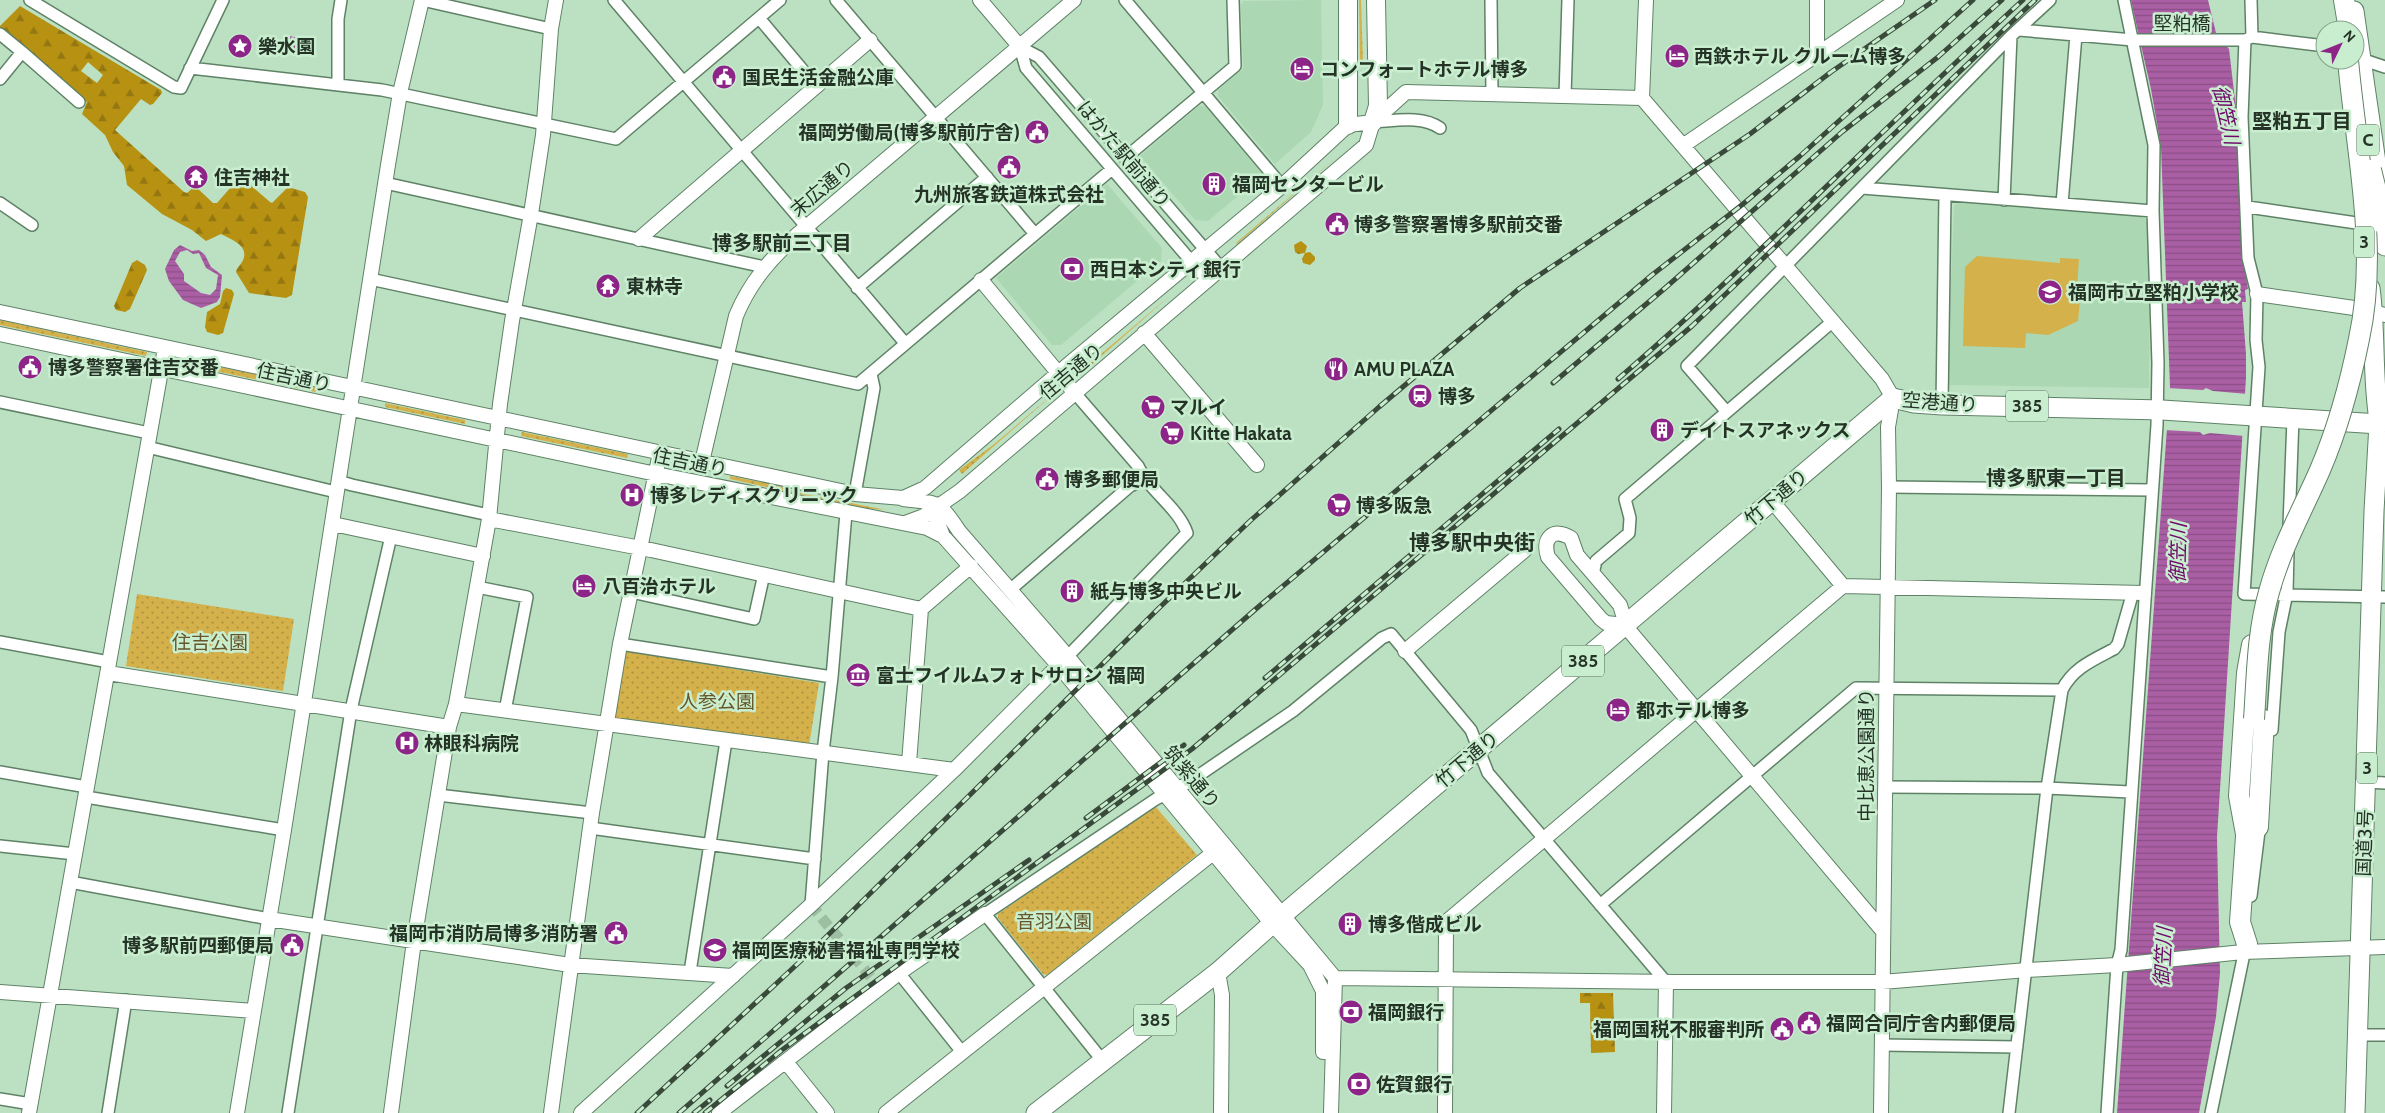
<svg xmlns="http://www.w3.org/2000/svg" width="2385" height="1113" font-family="Cabin,'Noto Sans JP',sans-serif">
<defs>
<pattern id="grass-dots" width="8" height="8" patternUnits="userSpaceOnUse" patternTransform="scale(1.25)"><rect width="8" height="8" fill="#d4b14a"/><path d="M2 2h.1M6 6h.1" fill="none" stroke="#ac913e" stroke-width="1.8" stroke-linecap="round"/></pattern>
<pattern id="forest-firs" width="22" height="20" patternUnits="userSpaceOnUse" patternTransform="scale(1.25)"><rect width="22" height="20" fill="#b69112"/><path d="M5 1l3.5 6h-7zM16 11l3.5 6h-7z" fill="#947711"/></pattern>
<pattern id="water-rules" width="6" height="5" patternUnits="userSpaceOnUse" patternTransform="scale(1.25)"><rect width="6" height="5" fill="#aa5ea4"/><path d="M0 2.5h6" fill="none" stroke="#8a4e86"/></pattern>
</defs>
<rect width="100%" height="100%" fill="#bce1c2"/>
<path fill="#abd7b3" d="M1321,0l2,105 -12,27 -36,32 -57,-68v-6l25,-21 -2,-65 3,-3z
M1199,106h6l58,69 -55,46 -13,-1 -55,-64z
M1107,184l55,64 -1,13 -100,84h-9l-56,-67z
M1961,200l178,15 11,8 -1,165 -202,-3 7,-179z"/>
<path fill="url(#grass-dots)" d="M1359,0h2l2,63h-3z
M1339,155l-102,89 -1,-1z
M1172,294l-90,79 -1,-2z
M0,320l147,32 -1,4 -146,-31z
M178,358l138,29v5l-139,-29z
M1057,391l-95,83 -3,-4 34,-25z
M385,403l80,17v4l-80,-17z
M522,432l106,22 -1,4 -106,-22z
M730,476l46,9 19,7 91,18 -24,-2 -132,-29z
M137,594l157,25 -11,72 -157,-25z
M626,651l193,32 -11,69 -193,-32z
M1155,806l42,49 -150,120 -4,-1 -45,-56v-4z"/>
<path fill="url(#forest-firs)" fill-rule="evenodd" d="M20,6l141,84 1,3 -9,11 -3,1 -9,-6 -26,31 69,62 3,1 8,-7 18,17h4l21,-24h5l27,23 2,1 16,-16 17,5 3,5 -16,98 -6,3 -37,-5 -13,-21c1,-5 4,-6 6,-10 9,-16 -10,-22 -21,-28l-15,7 -14,-11 -30,-16 -35,-29 -3,-19 -11,-14 -8,-17 -23,-21 5,-12 -87,-73v-3zM88,62l15,13 -6,8 -16,-12z
M1301,241l6,5 -2,7 5,-1 5,5v3l-5,5 -7,-2 -1,-4 3,-6 -7,1 -3,-2 -1,-7z
M137,260l8,5 2,5 -17,39 -5,3 -9,-2 -2,-4 18,-43z
M226,288l6,2 2,4 -11,39 -5,2 -11,-3 -2,-5 2,-15 13,-8 3,-13z
M1580,993h33l2,59 -24,1 -1,-50h-10z"/>
<path fill="#d4b14a" d="M1977,256l83,7v-5l19,1 -2,30 4,1 -3,31 -30,14 -22,-2 -1,15 -62,-2 2,-79z"/>
<path fill="url(#water-rules)" fill-rule="evenodd" d="M2131,0h77l8,33 13,16 8,68 6,141 5,31 -3,1 1,12h-4l4,52v24l-29,459 3,136 -4,44 -17,96h-82l53,-726 -9,-240 -10,-58 -13,-57 20,-7 -20,7z
M290,36l19,5v4l-11,7 -16,2 -2,-7 4,-2 1,-7z
M180,245l12,6 7,-1 6,5 6,12 11,8 -2,22 -3,5 -16,6 -18,-8 -14,-19 -4,-12 9,-19zM187,250l6,4 6,-1 7,15 12,7 -2,14 -6,6 -9,-2 -17,-12v-7l-9,-13 5,-9z"/>
<path fill="#bce1c2" d="M2167,388l36,2 3,-2 7,3 35,3 -4,42 -34,-3 -7,2 -3,-3 -36,-2z"/>
<g fill="none" stroke-linecap="round" stroke-linejoin="round">
<path stroke="#9ebea3" stroke-width="11" stroke-dasharray="11 5.5" stroke-linecap="butt" d="M811,905l69,83"/>
<defs>
<path id="minor" d="M30,0l144,87 7,1 42,-88
M422,0l129,29
M614,0l291,343
M836,0l199,234
M1125,0l157,186
M1491,0l1,94
M2251,0l1,37
M759,18l58,69
M2019,30l114,10h112l7,-3 73,9
M0,34l22,18 -22,27
M2245,40l-3,77 6,141 9,36 -1,46 3,27 -15,227 141,3
M1020,47l6,21 182,213
M1020,47l19,10 183,212
M22,52l57,50
M2358,58l27,9
M190,68l192,22 234,49 164,-139
M338,85v-66l3,-19
M1565,96l3,-96
M1373,122c21,-1 49,-7 67,6
M1125,158l110,-92 -2,-66
M385,183l379,84
M1862,188l291,23
M2004,200l7,-164
M0,203l32,22
M2062,204l14,-169
M2248,207l122,18
M370,279l488,105 254,-215
M857,288l130,-111
M0,402l149,31
M1942,405l3,-210
M1726,411l-39,-45 324,-330 39,-36
M147,447l189,45
M338,481l14,4 137,30
M1889,487l263,3
M855,494l19,-106 -3,-14
M2289,526l4,-108
M1593,574l3,-13 33,-28 1,-15 -5,-19 207,-177
M477,587l50,10 -22,114
M1011,589l119,-103 15,-6
M631,592l123,27 10,-45
M0,642l109,20
M620,644l212,33
M1067,657l120,-124c-9,-26 -37,-41 -49,-67l-64,-74
M2272,730l7,-98 8,-39 1,-41
M0,772l87,15
M2366,782l19,1
M1885,787l162,1 83,4
M438,795l154,18
M86,797l198,33
M590,828l225,31
M0,846l75,8
M70,882l199,37
M2251,896l9,-73
M811,905l12,-153 9,-75 14,-164
M1600,905l256,-217 206,2
M690,972l36,-231
M899,973l63,79
M2358,1035h27
M1882,1045l135,2
M1102,1060l-117,-146 171,-115 33,-17 104,-71 89,-73 9,-4 80,96 17,43 178,209
M0,1099l31,5
M108,1113l18,-113
M288,1113l63,-403 40,-174
M2009,1113l38,-325 15,-98c11,-22 31,-30 52,-41l4,-5 15,-52
M2107,1113l10,-148 4,-15 36,-525 1,-62 -5,-152 1,-66 -30,-145
M2211,1113l35,-169"/>
<path id="tertiary" d="M980,0l40,47
M1817,0v55
M1642,98l240,281 11,19 -5,29 1,60 -8,626
M1642,98l4,-98
M1684,145l213,-145
M639,239l231,-199
M981,280l93,112
M2257,294l97,14 31,7
M0,312l855,182 48,4 22,-10 145,-125 212,-177 66,-61 25,-3
M1144,333l113,132
M0,334l656,140 271,54 16,8
M702,462l34,-146c14,-34 35,-58 63,-83l275,-233
M903,499c36,5 35,0 56,32l99,114 277,333 -4,135
M1772,501l71,85
M930,503l13,33 116,130 213,258 38,41 13,26v61
M489,519l162,31 270,59
M905,523l19,-7 36,-25 406,-346 7,-23 33,-30 236,6
M333,524l150,32
M1625,625l-19,-2 -5,-4 -53,-62c-6,-19 5,-30 23,-19l6,17 43,50 7,23 255,302
M1405,651l120,-101
M108,673l341,54
M456,704l498,66
M909,763l12,-154 50,-43
M269,919l301,46 163,11
M1218,972l4,23 -1,118
M1335,978l341,4h206l145,-12 90,-5 126,-13 142,-5
M0,992l254,19
M786,1062l41,51
M29,1113l136,-765
M237,1113l47,-283 104,-665 12,-72 22,-93
M391,1113l23,-172 35,-214 7,-23 33,-185 11,-115 12,-83 19,-107 12,-79 8,-106 5,-29
M551,1113l41,-300 28,-169 40,-191
M581,1113l230,-208 143,-135 111,-111
M719,1113l180,-140 86,-59
M886,1113l327,-260
M1445,1113l1,-191 397,-336 301,7
M1664,1113l2,-131"/>
<path id="primary" d="M1348,0v125
M1373,122l5,-16 -2,-106"/>
<path id="trunk" d="M2354,11l25,172 6,63
M2370,288c6,44 2,88 9,132
M1036,1113l182,-141 54,-48 621,-526 21,5 28,2 220,5 217,14
M2355,1113l19,-602 5,-87 6,-20"/>
<path id="motorway" d="M2344,0l5,30
M2258,827l6,-107
M2246,834l-7,-38 8,-123 5,-28
M2247,944l-7,-22 7,-100"/>
</defs>
<use href="#minor" stroke="#5f8266" stroke-width="14"/>
<use href="#tertiary" stroke="#5f8266" stroke-width="16"/>
<use href="#primary" stroke="#5f8266" stroke-width="20"/>
<use href="#trunk" stroke="#5f8266" stroke-width="21"/>
<use href="#motorway" stroke="#5f8266" stroke-width="22"/>
<use href="#minor" stroke="#fff" stroke-width="11"/>
<use href="#tertiary" stroke="#fff" stroke-width="14"/>
<use href="#primary" stroke="#fff" stroke-width="18"/>
<use href="#trunk" stroke="#fff" stroke-width="19"/>
<use href="#motorway" stroke="#fff" stroke-width="20"/>
<defs>
<path id="rail" d="M1618,379c140,-121 268,-254 405,-379
M1553,383l111,-94 178,-157 96,-75 64,-57
M1265,678l294,-249
M1086,818l98,-73
M727,1086l119,-98 183,-128
M637,1113l184,-171 337,-333 92,-88 129,-114 141,-119 230,-154 81,-62 104,-72
M679,1113l578,-505 395,-333 91,-71 57,-48 173,-156
M694,1113l16,-13
M705,1113l77,-63 410,-301 500,-423 343,-326"/>
</defs>
<use href="#rail" stroke="#394a3b" stroke-width="5"/>
<use href="#rail" stroke="#c9eecf" stroke-width="3" stroke-dasharray="9" stroke-linecap="butt"/>
<defs>
<path id="motorway-bridge" d="M2371,170l14,56
M2254,719c3,-42 3,-86 15,-127 12,-44 33,-81 51,-122 18,-42 30,-86 39,-131 20,-91 -3,-188 -11,-279"/>
</defs>
<use href="#motorway-bridge" stroke="#5f8266" stroke-width="22" stroke-linecap="butt"/>
<use href="#motorway-bridge" stroke="#fff" stroke-width="20"/>
</g>
<defs>
<symbol id="sight-disc" viewBox="-11 -11 22 22"><circle r="9.5" fill="#8d2488" stroke="#c9eecf"/><path d="M0-6L1.8-2.2L6-1.7L2.9 1.2L3.7 5.4L0 3.3L-3.7 5.4L-2.9 1.2L-6-1.7L-1.8-2.2Z" fill="#fff"/></symbol>
<symbol id="hotel-disc" viewBox="-11 -11 22 22"><circle r="9.5" fill="#8d2488" stroke="#c9eecf"/><path d="M-6-4.5h1.5V1H6V5H4.5V3h-9V5H-6ZM-4 0a1.8 1.8 0 1 1 3.6 0ZM.5 0V-2.5h3Q6-2.5 6 0Z" fill="#fff"/></symbol>
<symbol id="civic-disc" viewBox="-11 -11 22 22"><circle r="9.5" fill="#8d2488" stroke="#c9eecf"/><path d="M-.6-6.5H3V-4.5H.6V-3L4-1V1h2V6H-6V1h2V-1L-.6-3ZM-1.2 2.5V6h2.4V2.5Z" fill="#fff"/></symbol>
<symbol id="temple-disc" viewBox="-11 -11 22 22"><circle r="9.5" fill="#8d2488" stroke="#c9eecf"/><path d="M0-6L5-2H3V0L6.5 2.5H4V6H1.5V3h-3V6H-4V2.5H-6.5L-3 0V-2H-5Z" fill="#fff"/></symbol>
<symbol id="building-disc" viewBox="-11 -11 22 22"><circle r="9.5" fill="#8d2488" stroke="#c9eecf"/><path d="M-4-6H4V6H1V3H-1V6H-4ZM-2.5-4.3h1.7v1.8h-1.7ZM.8-4.3h1.7v1.8H.8ZM-2.5-1h1.7V.8h-1.7ZM.8-1h1.7V.8H.8Z" fill="#fff"/></symbol>
<symbol id="bank-disc" viewBox="-11 -11 22 22"><circle r="9.5" fill="#8d2488" stroke="#c9eecf"/><path d="M-6-4H6V4H-6ZM0-2.3a2.3 2.3 0 1 0 0 4.6a2.3 2.3 0 1 0 0-4.6Z" fill="#fff"/></symbol>
<symbol id="school-disc" viewBox="-11 -11 22 22"><circle r="9.5" fill="#8d2488" stroke="#c9eecf"/><path d="M0-5L7-2L0 1L-7-2ZM-4 1L0 2.5L4 1V4Q0 6-4 4Z" fill="#fff"/></symbol>
<symbol id="restaurant-disc" viewBox="-11 -11 22 22"><circle r="9.5" fill="#8d2488" stroke="#c9eecf"/><path d="M-5-6h1v4h1v-4h1v4h1v-4h1v5L-1.5 .5V6h-2V.5L-5-1ZM5-6V6H3V1.5H1.5Q1.5-4 5-6Z" fill="#fff"/></symbol>
<symbol id="station-disc" viewBox="-11 -11 22 22"><circle r="9.5" fill="#8d2488" stroke="#c9eecf"/><path d="M-3-6H3Q5-6 5-4V2Q5 4 3 4L4.5 6H3L1.5 4h-3L-3 6H-4.5L-3 4Q-5 4-5 2V-4Q-5-6-3-6ZM-3.5-4v3h7v-3ZM-3.5 1v1.5H-2V1ZM2 1v1.5H3.5V1Z" fill="#fff"/></symbol>
<symbol id="supermarket-disc" viewBox="-11 -11 22 22"><circle r="9.5" fill="#8d2488" stroke="#c9eecf"/><path d="M-6-5.5h2.5l.6 2H6L4.5 2H-2.5L-4.4-4H-6ZM-1.5 3.2a1.3 1.3 0 1 0 .1 0ZM3 3.2a1.3 1.3 0 1 0 .1 0Z" fill="#fff"/></symbol>
<symbol id="hospital-disc" viewBox="-11 -11 22 22"><circle r="9.5" fill="#8d2488" stroke="#c9eecf"/><path d="M-5-5h3v3.5h4V-5h3V5h-3V1.5h-4V5h-3Z" fill="#fff"/></symbol>
<symbol id="museum-disc" viewBox="-11 -11 22 22"><circle r="9.5" fill="#8d2488" stroke="#c9eecf"/><path d="M0-6L6-3V-2H-6V-3ZM-5-1h2V3h-2ZM-1-1h2V3h-2ZM3-1h2V3H3ZM-6 4H6V6H-6Z" fill="#fff"/></symbol>
<symbol id="university-disc" viewBox="-11 -11 22 22"><circle r="9.5" fill="#8d2488" stroke="#c9eecf"/><path d="M0-5L7-2L0 1L-7-2ZM-4 1L0 2.5L4 1V4Q0 6-4 4Z" fill="#fff"/></symbol>
</defs>
<g fill-rule="evenodd">
<use href="#sight-disc" x="226" y="32" width="28" height="28"/>
<use href="#hotel-disc" x="1663" y="42" width="28" height="28"/>
<use href="#hotel-disc" x="1288" y="55" width="28" height="28"/>
<use href="#civic-disc" x="710" y="63" width="28" height="28"/>
<use href="#civic-disc" x="1023" y="118" width="28" height="28"/>
<use href="#civic-disc" x="995" y="153" width="28" height="28"/>
<use href="#temple-disc" x="182" y="163" width="28" height="28"/>
<use href="#building-disc" x="1200" y="170" width="28" height="28"/>
<use href="#civic-disc" x="1323" y="210" width="28" height="28"/>
<use href="#bank-disc" x="1058" y="255" width="28" height="28"/>
<use href="#temple-disc" x="594" y="272" width="28" height="28"/>
<use href="#school-disc" x="2036" y="278" width="28" height="28"/>
<use href="#civic-disc" x="16" y="353" width="28" height="28"/>
<use href="#restaurant-disc" x="1322" y="355" width="28" height="28"/>
<use href="#station-disc" x="1406" y="382" width="28" height="28"/>
<use href="#supermarket-disc" x="1139" y="393" width="28" height="28"/>
<use href="#building-disc" x="1648" y="416" width="28" height="28"/>
<use href="#supermarket-disc" x="1158" y="419" width="28" height="28"/>
<use href="#civic-disc" x="1033" y="465" width="28" height="28"/>
<use href="#hospital-disc" x="618" y="481" width="28" height="28"/>
<use href="#supermarket-disc" x="1325" y="491" width="28" height="28"/>
<use href="#hotel-disc" x="570" y="572" width="28" height="28"/>
<use href="#building-disc" x="1058" y="577" width="28" height="28"/>
<use href="#museum-disc" x="844" y="661" width="28" height="28"/>
<use href="#hotel-disc" x="1604" y="696" width="28" height="28"/>
<use href="#hospital-disc" x="393" y="729" width="28" height="28"/>
<use href="#building-disc" x="1336" y="910" width="28" height="28"/>
<use href="#civic-disc" x="602" y="919" width="28" height="28"/>
<use href="#civic-disc" x="278" y="931" width="28" height="28"/>
<use href="#university-disc" x="701" y="936" width="28" height="28"/>
<use href="#bank-disc" x="1337" y="998" width="28" height="28"/>
<use href="#civic-disc" x="1795" y="1009" width="28" height="28"/>
<use href="#civic-disc" x="1768" y="1015" width="28" height="28"/>
<use href="#bank-disc" x="1345" y="1070" width="28" height="28"/>
</g>
<g text-anchor="middle" stroke-width="5" stroke-linejoin="round" paint-order="stroke">
<g fill="#c9eecf" stroke="#566b59" stroke-width="1">
<rect x="2357" y="124.5" width="22" height="31" rx="4"/>
<rect x="2354" y="226.5" width="20" height="31" rx="4"/>
<rect x="2006" y="390.5" width="42" height="31" rx="4"/>
<rect x="1562" y="645.5" width="42" height="31" rx="4"/>
<rect x="2357" y="752.5" width="20" height="31" rx="4"/>
<rect x="1134" y="1004.5" width="42" height="31" rx="4"/>
</g>
<g font-size="18" font-weight="bold" fill="#253327">
<text x="2368" y="146">C</text>
<text x="2364" y="248">3</text>
<text x="2027" y="412">385</text>
<text x="1583" y="667">385</text>
<text x="2367" y="774">3</text>
<text x="1155" y="1026">385</text>
</g>
<g font-size="19" fill="#253327" stroke="#c9eecf">
<text x="2182" y="30">堅粕橋</text>
<text transform="translate(1124 154) rotate(50)" y="7">はかた駅前通り</text>
<text transform="translate(822 188) rotate(-40)" y="7">末広通り</text>
<text transform="translate(1071 371) rotate(-40)" y="7">住吉通り</text>
<text transform="translate(294 377) rotate(12)" y="7">住吉通り</text>
<text transform="translate(1940 402) rotate(4)" y="7">空港通り</text>
<text transform="translate(690 462) rotate(12)" y="7">住吉通り</text>
<text transform="translate(1776 497) rotate(-40)" y="7">竹下通り</text>
<text transform="translate(1866 755) rotate(-90)" y="7">中比恵公園通り</text>
<text transform="translate(1467 759) rotate(-40)" y="7">竹下通り</text>
<text transform="translate(1192 777) rotate(50)" y="7">筑紫通り</text>
<text transform="translate(2364 843) rotate(-88)" y="7">国道3号</text>
</g>
<g font-size="19" font-weight="bold" fill="#253327" stroke="#c9eecf" text-anchor="start">
<text x="258" y="53">樂水園</text>
<text x="1694" y="63">西鉄ホテル クルーム博多</text>
<text x="1320" y="76">コンフォートホテル博多</text>
<text x="742" y="84">国民生活金融公庫</text>
<text x="1020" y="139" text-anchor="end">福岡労働局(博多駅前庁舎)</text>
<text x="214" y="184">住吉神社</text>
<text x="1232" y="191">福岡センタービル</text>
<text x="1009" y="201" text-anchor="middle">九州旅客鉄道株式会社</text>
<text x="1354" y="231">博多警察署博多駅前交番</text>
<text x="1090" y="276">西日本シティ銀行</text>
<text x="626" y="293">東林寺</text>
<text x="2068" y="299">福岡市立堅粕小学校</text>
<text x="48" y="374">博多警察署住吉交番</text>
<text x="1354" y="376">AMU PLAZA</text>
<text x="1438" y="403">博多</text>
<text x="1170" y="414">マルイ</text>
<text x="1680" y="437">デイトスアネックス</text>
<text x="1190" y="440">Kitte Hakata</text>
<text x="1064" y="486">博多郵便局</text>
<text x="650" y="502">博多レディスクリニック</text>
<text x="1356" y="512">博多阪急</text>
<text x="602" y="593">八百治ホテル</text>
<text x="1090" y="598">紙与博多中央ビル</text>
<text x="876" y="682">富士フイルムフォトサロン 福岡</text>
<text x="1636" y="717">都ホテル博多</text>
<text x="424" y="750">林眼科病院</text>
<text x="1368" y="931">博多偕成ビル</text>
<text x="598" y="940" text-anchor="end">福岡市消防局博多消防署</text>
<text x="274" y="952" text-anchor="end">博多駅前四郵便局</text>
<text x="732" y="957">福岡医療秘書福祉専門学校</text>
<text x="1368" y="1019">福岡銀行</text>
<text x="1826" y="1030">福岡合同庁舎内郵便局</text>
<text x="1764" y="1036" text-anchor="end">福岡国税不服審判所</text>
<text x="1376" y="1091">佐賀銀行</text>
</g>
<g font-size="19" fill="#66562a" stroke="#c9eecf">
<text x="210" y="649">住吉公園</text>
<text x="717" y="708">人参公園</text>
<text x="1054" y="928">音羽公園</text>
</g>
<g font-size="20" font-style="italic" fill="#6d0969" stroke="#c9eecf">
<text transform="translate(2226 115) rotate(77)" y="7">御笠川</text>
<text transform="translate(2178 553) rotate(-89)" y="7">御笠川</text>
<text transform="translate(2163 957) rotate(-87)" y="7">御笠川</text>
</g>
<g font-size="20" font-weight="bold" fill="#253327" stroke="#c9eecf">
<text x="2302" y="128">堅粕五丁目</text>
<text x="782" y="250">博多駅前三丁目</text>
<text x="2056" y="485">博多駅東一丁目</text>
</g>
<g font-size="21" font-weight="bold" fill="#253327" stroke="#c9eecf">
<text x="1472" y="550">博多駅中央街</text>
</g>
</g>
<g transform="translate(2340 45) rotate(47)"><circle r="24" fill="#c9eecf" stroke="#87a38c"/>
<path d="M0-4L9 19L0 12L-9 19Z" fill="#8d2488"/>
<text y="-8" font-size="14" font-weight="bold" text-anchor="middle" fill="#253327">N</text>
</g>
</svg>
